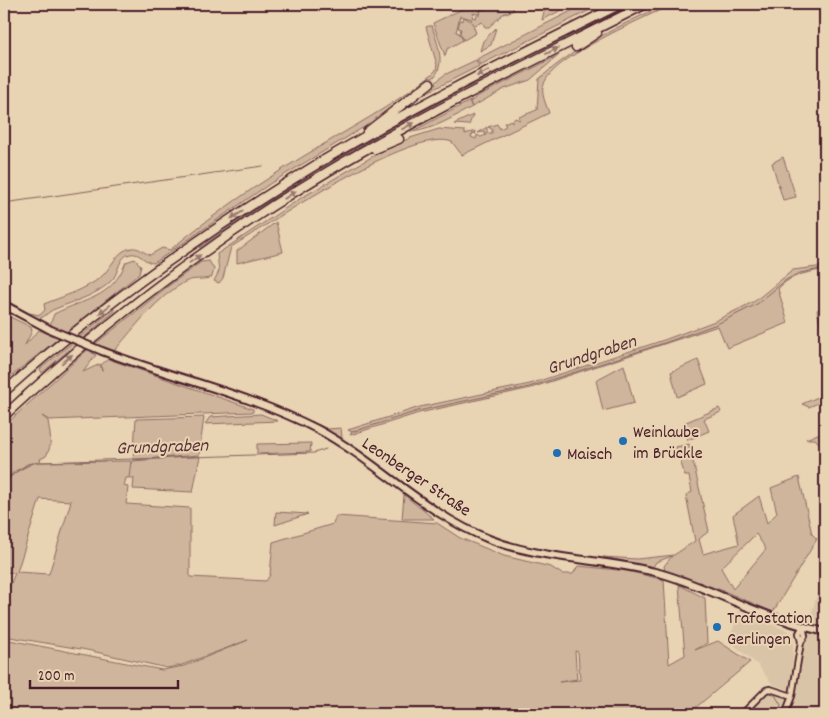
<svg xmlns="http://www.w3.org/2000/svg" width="829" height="718" font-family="Dekko,sans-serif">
<rect width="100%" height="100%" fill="#e8d3b2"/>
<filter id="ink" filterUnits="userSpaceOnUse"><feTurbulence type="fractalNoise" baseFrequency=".02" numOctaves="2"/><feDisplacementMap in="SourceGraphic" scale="10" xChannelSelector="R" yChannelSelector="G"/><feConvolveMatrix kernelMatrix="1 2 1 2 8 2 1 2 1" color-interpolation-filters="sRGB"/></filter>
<g filter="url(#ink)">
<path fill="#dac4a7" d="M818,592l7,4v118h-89l31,-29 9,9 19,6 11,-68z
M739,611l54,22v26l-4,31 -17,-6 -14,-19 -29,-24z"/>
<path fill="#cfb59c" stroke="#8c6a64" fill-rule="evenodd" d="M473,4h17l-8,1 -3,9 -6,-1 -1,4 4,1 1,-3h3l1,-6 3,1 8,-6h19l3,6 -11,4 -14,13h-4l-3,-5 -7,3 -3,-3 4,11 -12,7 -4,-7 1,-4 -3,-1 2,-8 3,1 1,-4 7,4 1,-2 -12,-3 -4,16 3,1 4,7 -16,9 -2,7 -12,-33z
M546,4h27l-31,16z
M585,4h17l-122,61 -3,-6z
M631,4h3l-268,139 -108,65 -59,40c5,-9 38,-27 49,-34 122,-80 253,-144 383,-210z
M665,4h8c-27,13 -121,53 -129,80 -4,9 2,20 5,29l-87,42 -10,-13c-40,-16 -181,81 -221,105l-8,31 -4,5 -5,-2 5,-10 -2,-17 84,-56 74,-43 35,-17 29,-9 26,2v3l10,-3 1,3 -3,-1 -2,4 5,2 1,-4 4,2 5,-2 -2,-3 -6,1 9,-6v6h5v-4l-4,-2 9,-3 3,5 6,-3 -2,-3 7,-3 1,2 3,-4 5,2 -1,-3 18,-7 2,-31c43,-37 78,-51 126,-75z
M429,26h3c6,19 13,36 3,50l-51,39 -113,68 -117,80c-10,0 -13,-11 -24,-9 -11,2 -11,17 -17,25 -14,16 -39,22 -58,30 -7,2 -12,11 -20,10 -10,-2 -22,-12 -31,-17v-3l25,14 11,2 5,-5 -1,-6c20,-8 41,-14 57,-27 11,-9 15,-27 31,-29 7,-1 12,5 18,7l12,-7 8,2c42,-35 88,-66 134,-94 44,-27 88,-49 128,-82l4,-4 1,-5 -11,-38z
M496,28l-5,17 -11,6 3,-10z
M559,55l-29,25 -26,9 -32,18 -2,-5 8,-6z
M476,60l3,6 -61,31 26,-22z
M472,100l-3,2 3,5c-17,9 -39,23 -61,25z
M473,115l-4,10 -15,-1z
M783,157l13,40 -13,3 -11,-37z
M276,222l7,30 -46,11v-12z
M135,259l6,7 -2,8 -135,108v-68l27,13 1,4 -7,14 14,-15 14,6 8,-6 -11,-5 4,-11c31,-16 57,-14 72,-52z
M209,261l5,8 -2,8c-9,4 -18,0 -27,5 -28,15 -49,44 -70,68l-4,1 -13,-5 -7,6 5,3 -13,17 17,-8 2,7 -1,-6 7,-6 145,50v3l-204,8 -7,-4 6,5c2,13 5,24 -2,35l-6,3 1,3 90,-1 -2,17h-3l-2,8 4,1 -2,17 64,4v69l76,4 4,-6 3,-33 60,-18 3,-8 101,7 23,15 20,8 24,10 47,11 11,7h11l5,-8 50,5 36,9 5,84 16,-9 -6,-70 26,13 2,45 -12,7 23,-9 32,21 -62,52h-684v-75l158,31 22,-4 64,-26 -66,25 -15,3 -80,-18 -83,-14v-36l11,-27 -11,-1v-62l4,-13h-4v-14l12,-11 17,-9 -18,8 -11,10v-55l81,-74 82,-65 34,-25zM40,499l31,2 -22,73 -32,-2zM575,651l3,1 2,28 -21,2 18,-3z
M825,266v3c-18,4 -34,5 -47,20l10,34 -61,25 -9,-22 -187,62 -112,25 -69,22 2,-3 -4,-2 72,-23 110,-23 134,-44 51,-19 40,-20 38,-31z
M825,307v38l-8,-35z
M114,309l1,2 -73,62 -2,-4z
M698,360l9,24 -30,13 -6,-25z
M624,365l10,38 -31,8 -7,-31z
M197,378l62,21 69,30 13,-1 1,9 -5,1 -141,-56z
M825,394v6l-16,7 -7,-3z
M719,408l2,4 -17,7 5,12 -21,9 -4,-17z
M261,414l17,7 -73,3 5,-7z
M204,417l-5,38 -66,5 3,-41z
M825,431v19l-10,-11h-9z
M311,443l-1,9 -53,2v-10z
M689,444l20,87 -10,8 4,15 36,-10 -6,-29 26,-19 8,27 10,-10 -6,-25 28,-11 13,57 5,5 -44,73 -49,-21 -59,-20 -1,-5 8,-10 -16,6 -3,5 -50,-10 34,2 37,-4 21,-14 -9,-46 6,-3 -3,-16h-4l-9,-29zM756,534l10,15 -33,40 -12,-21z
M200,456l-7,36 -60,-3 1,-11h-4l2,-17z
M404,495l30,24h-32z
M276,512l32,2 -33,11z"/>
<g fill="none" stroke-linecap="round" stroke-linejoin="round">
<path stroke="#85625d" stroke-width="1" d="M4,203l259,-37
M352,432l66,-21 111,-24 135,-44 53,-19 40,-20 29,-24 14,-7 25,-5
M4,481l23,-17 14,-2 273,-9 12,-4
M775,695l6,10 -1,9"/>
<defs>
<path id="street" d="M801,642l-2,-9 4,-7
M742,714l24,-24 4,-1 22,7
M785,714l7,-18 9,-54 4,-6 -2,-10"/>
<path id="secondary" d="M4,305l45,24
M102,351c71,27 147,43 215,78 60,32 108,85 172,110 53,21 111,19 166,33 33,8 64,24 95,36 25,10 50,18 75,24"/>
<path id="highway" d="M576,47l21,-14
M367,132l63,-49
M375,149l24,-10
M4,392c98,-88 207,-164 320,-232 96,-57 197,-106 297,-156
M4,416c90,-84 187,-160 292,-225 112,-70 232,-127 350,-187"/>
</defs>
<use href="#street" stroke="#4a1f2b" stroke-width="8"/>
<use href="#secondary" stroke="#4a1f2b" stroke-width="10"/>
<use href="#highway" stroke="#4a1f2b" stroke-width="11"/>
<use href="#street" stroke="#e8d3b2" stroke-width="4.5"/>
<use href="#secondary" stroke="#e8d3b2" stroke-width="6"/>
<use href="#highway" stroke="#e8d3b2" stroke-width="8"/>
<defs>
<path id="secondary-bridge" d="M49,329l53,22"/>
</defs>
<use href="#secondary-bridge" stroke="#4a1f2b" stroke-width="10" stroke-linecap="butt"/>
<use href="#secondary-bridge" stroke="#e8d3b2" stroke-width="6"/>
</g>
<defs><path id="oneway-solid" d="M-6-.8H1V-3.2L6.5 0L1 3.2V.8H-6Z" transform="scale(1.25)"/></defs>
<g fill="#99796e">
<use href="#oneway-solid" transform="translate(552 51) rotate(-27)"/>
<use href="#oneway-solid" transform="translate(483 73) rotate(153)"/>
<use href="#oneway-solid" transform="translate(408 126) rotate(-28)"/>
<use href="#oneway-solid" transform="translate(290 195) rotate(-33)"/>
<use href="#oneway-solid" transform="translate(237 215) rotate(148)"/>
<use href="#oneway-solid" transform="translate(195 259) rotate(-35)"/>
<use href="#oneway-solid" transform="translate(105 309) rotate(143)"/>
<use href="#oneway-solid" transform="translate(67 359) rotate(-40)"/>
</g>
</g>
<g fill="#1f6fb2" stroke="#e8d3b2" stroke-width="2">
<circle cx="623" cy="441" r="5"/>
<circle cx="557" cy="453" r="5"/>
<circle cx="717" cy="627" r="5"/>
</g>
<g text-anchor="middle" stroke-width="4" stroke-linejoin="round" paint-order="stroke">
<g font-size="18" fill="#4a1f2b" stroke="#e8d3b2" text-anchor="start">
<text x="633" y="437">Weinlaube<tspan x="633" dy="21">im Brückle</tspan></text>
<text x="567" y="459">Maisch</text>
<text x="727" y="623">Trafostation<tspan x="727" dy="21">Gerlingen</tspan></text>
</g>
<g font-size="18" fill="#4a1f2b" stroke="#e8d3b2">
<text transform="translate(417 476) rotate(34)" y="6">Leonberger Straße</text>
</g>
<g font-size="19" font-style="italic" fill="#5e353c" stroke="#e8d3b2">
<text transform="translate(591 353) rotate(-18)" y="7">Grundgraben</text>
<text transform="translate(162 445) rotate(-2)" y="7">Grundgraben</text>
</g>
</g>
<rect width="829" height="718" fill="none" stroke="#e8d3b2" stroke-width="20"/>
<rect x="10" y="10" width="809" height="698" fill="none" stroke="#4a1f2b" stroke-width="2" filter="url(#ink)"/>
<path d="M30 680v8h148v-8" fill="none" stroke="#4a1f2b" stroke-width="2.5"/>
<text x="38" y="680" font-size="15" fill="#4a1f2b" stroke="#e8d3b2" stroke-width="4" paint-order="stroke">200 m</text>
</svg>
